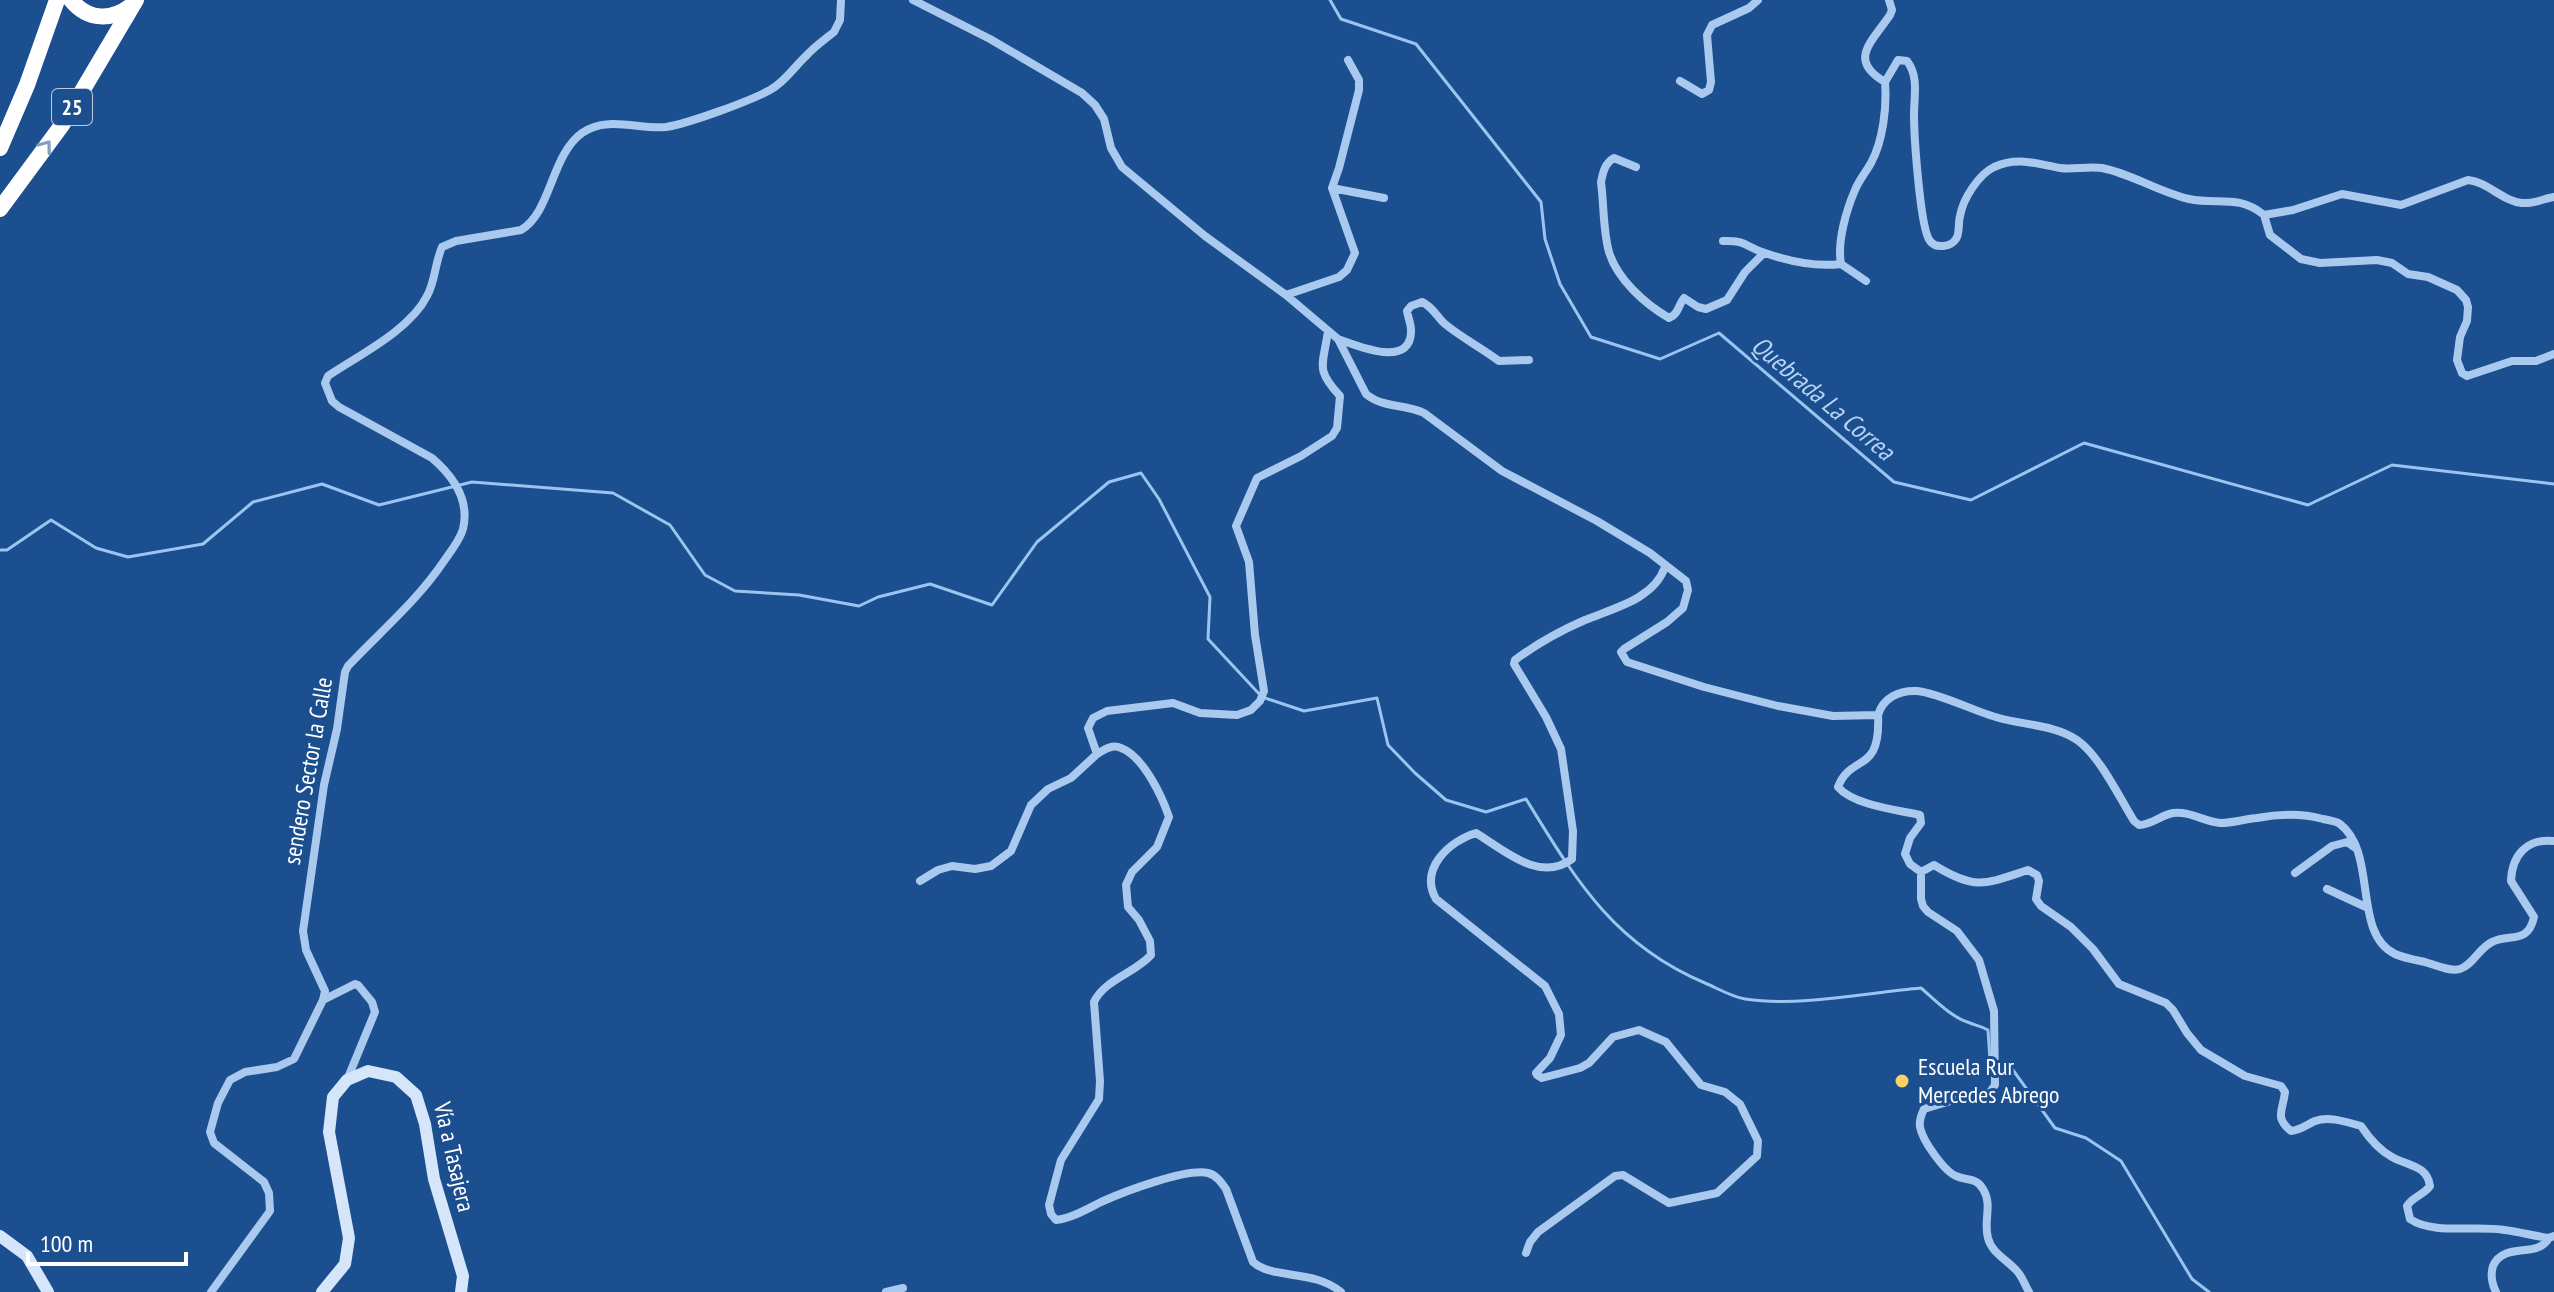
<svg xmlns="http://www.w3.org/2000/svg" width="2554" height="1292" font-family="'PT Sans Narrow',sans-serif">
<rect width="100%" height="100%" fill="#1b4f8f"/>
<g fill="none" stroke-linecap="round" stroke-linejoin="round">
<path stroke="#9cc4f0" stroke-width="3" d="M1330,0l11,19 75,25 125,158 4,37 15,45 31,53 69,22 59,-26 175,149 77,18 113,-57 224,62 84,-40 162,19
M0,550h7l44,-30 45,28 32,9 75,-13 50,-42 69,-18 57,21 93,-23 141,11 57,32 35,50 30,16 64,4 60,11 19,-9 52,-13 62,21 45,-63 72,-60 32,-9 18,26 51,98 -2,42 54,58 42,14 73,-13 11,47 27,28 31,27 40,12 40,-13c50,81 87,145 179,184 12,5 27,14 40,16 55,8 120,-6 176,-11 14,12 31,30 49,35 7,3 11,3 18,7l2,30 4,4 16,2 45,62 31,10 35,23 71,118 17,13"/>
<path stroke="#a9c9ee" stroke-width="8" d="M913,0l77,39 92,54 13,12 9,14 7,29 11,19 83,69 81,59 52,44 28,55c16,14 39,10 58,19l78,58 95,50 53,32 36,28 2,9 -5,18 -16,14 -43,27 -3,3 6,10 77,25 74,19 55,10 45,-1c3,60 -27,38 -40,72 15,18 59,23 82,28l1,8 -11,15 -5,16 5,10 11,8v27l2,7 5,6 29,19 22,29 15,51 1,74 -8,11 -23,1 -40,12c-3,6 -5,11 -4,18 2,13 24,44 36,49 11,5 20,1 27,13 10,16 0,32 5,49 3,14 19,22 28,32 6,6 9,15 13,22
M1889,0l3,10 -2,5c-18,27 -43,45 -5,67l13,-22 9,1c12,15 7,36 7,53 0,20 6,115 16,127 6,8 21,6 26,-2 4,-5 2,-16 4,-23 3,-17 18,-41 34,-49 24,-11 43,-3 66,1 13,2 28,-2 42,0 30,6 57,24 87,31 29,6 49,-5 75,16l29,-5 49,-16 59,11 67,-25c20,2 34,21 54,23 11,1 21,-4 32,-6
M1680,81l22,13 7,-4 2,-8 -4,-47 5,-10 37,-17 9,-8
M1636,167l-22,-9c-9,5 -11,14 -13,24 3,23 2,49 8,70 8,27 36,52 60,66 10,-4 9,-13 15,-20l14,9 8,2 21,-9 18,-28 19,-19
M1332,188l52,10
M2264,215l6,20 31,24 19,4 57,-3 15,3 16,11 20,3 29,13 9,10 2,7 -1,14 -7,16 -3,23 5,13 5,3 45,-15h24l18,-7
M1723,241c23,-1 23,6 42,12 23,8 52,14 76,11
M1866,281l-25,-17c-4,-22 5,-53 14,-74 4,-10 11,-18 16,-27 12,-22 16,-56 14,-81
M1286,295l53,-18 8,-7 8,-17 -23,-65 7,-20 20,-78v-10l-11,-20
M1338,339c18,6 74,31 73,-9 0,-6 -3,-13 -4,-19l4,-5 11,-4c11,5 15,15 23,22 17,14 37,24 54,37l30,-1
M1878,715c5,-17 21,-25 39,-24 22,2 59,21 82,27 25,7 56,7 78,22 23,16 42,57 57,81l5,4c13,0 22,-10 34,-12 18,-2 31,9 48,10 11,0 24,-4 36,-5 22,-4 44,-5 66,1 5,1 13,2 17,5 38,29 12,110 55,130 9,4 20,6 30,8 10,3 25,10 35,7 13,-4 19,-21 32,-27 17,-9 36,3 42,-25l-23,-36c1,-26 16,-43 43,-40
M1097,754c8,-5 16,-10 24,-6 22,8 41,48 48,69l-12,30 -25,25 -6,13 2,22 11,13 11,21 1,14c-16,18 -47,25 -57,47l6,79 -1,18 -38,61 -12,45 2,9 5,6c16,-2 31,-11 45,-18 22,-10 85,-34 107,-29 8,2 13,9 18,16l27,73c20,18 61,7 88,30
M1921,872l13,-7c42,26 51,19 94,5l9,5 2,6 -3,18 5,7 30,21 22,22 26,35 47,19 7,7 14,23 14,17 44,26 36,10 4,6c-2,19 -11,25 6,39 10,-1 15,-6 24,-10 15,-5 31,1 46,5 8,12 18,24 31,31 16,9 35,8 38,29 -6,9 -17,10 -23,20l3,13c23,16 66,6 95,11 15,2 29,6 44,8l5,-2
M2295,873l37,-27 15,-4 7,5
M920,881l18,-11 14,-4 23,3 16,-3 20,-15 20,-46 17,-16 23,-11 26,-24 -9,-26 5,-10 14,-7 66,-8 27,10 37,2 14,-5 9,-9 4,-10 -9,-56 -6,-73 -13,-36 21,-48 44,-22 31,-20 5,-8 3,-32c-25,-27 -17,-30 -12,-65
M2327,889l41,19
M323,1000l32,-16 3,1 14,17 3,10 -28,68
M1526,1253l4,-11 8,-10 77,-56 8,-1 46,28 48,-10 40,-37 1,-15 -18,-37 -15,-12 -24,-7 -35,-43 -27,-12 -26,7 -24,26 -9,5 -38,10 -5,-3 -1,-2 14,-15 11,-23 -2,-21 -14,-28 -109,-87c-17,-30 13,-58 40,-66 29,18 64,50 96,26l1,-28 -12,-82 -15,-32 -32,-53 1,-4c20,-15 47,-30 70,-40 29,-12 69,-21 80,-53
M211,1292l59,-81 -1,-18 -5,-11 -50,-39 -4,-11 8,-29 12,-23 15,-8 32,-5 17,-8 29,-59 2,-9 -19,-41 -3,-19 21,-146 13,-56 8,-57 3,-6c33,-35 69,-65 96,-105 7,-10 16,-21 19,-32 7,-29 -10,-53 -31,-71l-93,-51 -7,-6 -7,-18 3,-7c31,-21 82,-46 99,-80 8,-14 8,-33 15,-49l14,-6 65,-11c30,-17 30,-75 61,-97 25,-18 58,-3 84,-6 24,-4 84,-26 104,-37 15,-8 24,-23 36,-34 8,-9 18,-16 28,-24l6,-12 1,-20
M886,1292l17,-4
M2496,1292c-4,-8 -6,-16 -3,-26 11,-25 45,-7 56,-28"/>
<path stroke="#d6e6fa" stroke-width="12" d="M0,1236l27,20 21,36
M322,1292l23,-28 4,-26 -20,-106 4,-35 14,-17 21,-9 28,6 20,18 9,29 9,55 29,97 -2,16"/>
<path stroke="#fff" stroke-width="16" d="M71,0c17,21 41,21 61,5
M0,148l27,-63 30,-85
M0,209l62,-84 74,-125"/>
</g>
<defs><path id="oneway-chevron" d="M-2-3.5L2.5 0L-2 3.5" fill="none" stroke-width="1.6" stroke-linecap="round" stroke-linejoin="round" transform="scale(2)"/></defs>
<use stroke="#829ec1" href="#oneway-chevron" transform="translate(46 146) rotate(-53)"/>
<circle fill="#ffd166" stroke="#1b4f8f" stroke-width="3" cx="1902" cy="1081" r="8"/>
<g text-anchor="middle" stroke-width="6" stroke-linejoin="round" paint-order="stroke">
<rect fill="#1b4f8f" stroke="#bbcadd" stroke-width="2" x="52" y="89" width="40" height="36" rx="6"/>
<g font-size="22" font-weight="bold" fill="#fff">
<text x="72" y="115">25</text>
</g>
<g font-size="24" fill="#fff" stroke="#1b4f8f">
<text transform="translate(308 771) rotate(-80)" y="8">sendero Sector la Calle</text>
<text transform="translate(454 1157) rotate(77)" y="8">Vía a Tasajera</text>
</g>
<g font-size="24" fill="#fff" stroke="#1b4f8f" text-anchor="start">
<text x="1918" y="1075">Escuela Rur<tspan x="1918" dy="28">Mercedes Abrego</tspan></text>
</g>
<g font-size="26" font-style="italic" fill="#b5d3f5" stroke="#1b4f8f">
<text transform="translate(1823 398) rotate(40)" y="9">Quebrada La Correa</text>
</g>
</g>
<path d="M28 1252v12h158v-12" fill="none" stroke="#ffffff" stroke-width="4"/>
<text x="40" y="1252" font-size="24" fill="#ffffff" stroke="#1b4f8f" stroke-width="6" paint-order="stroke">100 m</text>
</svg>
